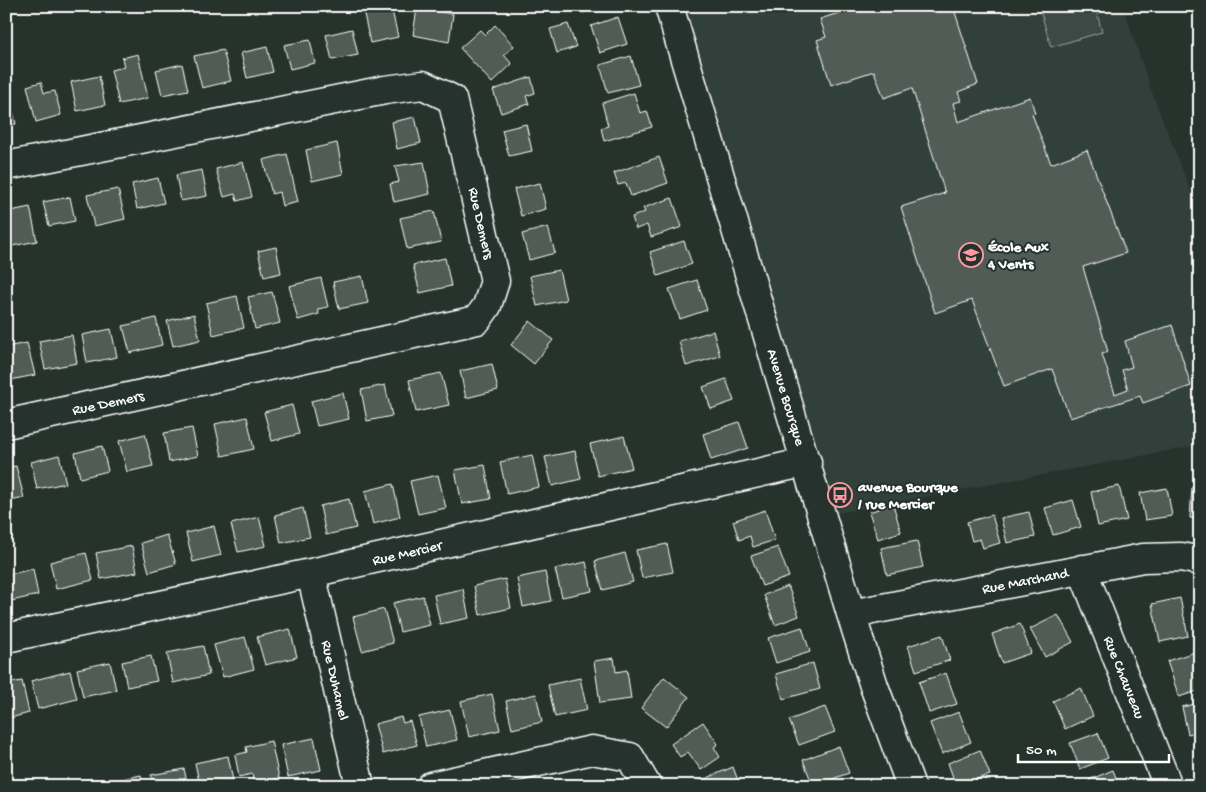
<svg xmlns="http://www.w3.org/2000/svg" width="1206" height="792" font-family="'Gochi Hand',sans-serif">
<rect width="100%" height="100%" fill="#26332d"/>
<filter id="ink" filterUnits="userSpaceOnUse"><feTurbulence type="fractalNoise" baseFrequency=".02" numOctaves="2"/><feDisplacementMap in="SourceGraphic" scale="10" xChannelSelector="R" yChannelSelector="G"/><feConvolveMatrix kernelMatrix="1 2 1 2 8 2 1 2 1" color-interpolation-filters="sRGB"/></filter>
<g filter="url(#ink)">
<path fill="#333f3a" d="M709,6h414l28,84 49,125v230l-378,71 -150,-500z"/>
<path fill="#3e4944" stroke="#9ea4a2" d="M1039,6h56l7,26 -51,15z"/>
<path fill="#515c57" stroke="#fff" d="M375,6h16l7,31 -28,6 -7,-34z
M580,6h25l-22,7z
M861,6h92l25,78 -20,8 3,9 -8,2 5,19 72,-25 5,16 -3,1 19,50 36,-14 39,103 -43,14 25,85 -6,2 13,40 13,-5 -6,-19 10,-3 -7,-26 47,-16 19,61 -48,17 -3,-7 -70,22 -18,-49 -48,17 -32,-86 -37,13 -34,-106 44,-14 -33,-105 -28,10 -10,-27 -43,14 -14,-45 9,-3 -6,-18z
M417,8l36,6 -4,28 -36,-7z
M618,17l9,27 -27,9 -9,-27z
M568,24l8,23 -19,6 -7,-24z
M495,25l19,21 -10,9 8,9 -20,19 -32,-35 20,-18 5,5z
M352,29l6,26 -26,5 -6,-25z
M310,40l5,23 -25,6 -6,-24z
M267,47l6,25 -26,6 -6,-25z
M223,50l8,31 -29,7 -8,-32z
M138,54l10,44 -29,6 -8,-34 13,-3 -2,-9z
M631,56l8,29 -31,8 -8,-28z
M182,64l6,26 -26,5 -6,-25z
M99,76l6,29 -28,6 -6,-29z
M531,77l4,16 -9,3 3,8 -28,9 -8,-23z
M41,82l3,11 11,-2 6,24 -25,7 -9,-36z
M634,93l6,20 7,-2 5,16 -48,14 -3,-13 7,-2 -6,-23z
M9,96l7,28 -10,2v-29z
M415,117l6,26 -24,6 -5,-27z
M526,124l6,27 -23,5 -7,-26z
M337,143l6,31 -31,7 -6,-31z
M287,154l11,48 -16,4 -3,-14 -7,2 -9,-34z
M659,157l9,26 -37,13 -5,-13 -8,2 -4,-12z
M243,162l9,35 -15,4 -2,-7 -11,3 -8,-28z
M424,162l6,32 -36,8 -4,-18 9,-2 -4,-16z
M202,170l5,26 -26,5 -5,-26z
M158,178l6,25 -27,6 -5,-25z
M540,183l6,26 -25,7 -7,-27z
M118,189l7,30 -31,7 -7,-31z
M70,197l5,24 -26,5 -6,-24z
M672,198l10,29 -31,10 -4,-12 -11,4 -4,-12 13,-5 -2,-4z
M30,207l7,34 -30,6 -1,-35z
M434,211l7,31 -34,7 -7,-31z
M548,227l7,26 -26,7 -7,-26z
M684,241l8,23 -34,12 -8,-24z
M276,247l5,26 -17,4 -6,-26z
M445,258l6,28 -31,7 -7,-28z
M559,270l7,30 -29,6 -7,-30z
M362,276l6,27 -29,6 -6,-27z
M321,278l7,29 -10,2 1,5 -21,6 -9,-34z
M697,280l10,30 -27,9 -11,-30z
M272,292l8,31 -25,6 -7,-32z
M237,296l7,32 -31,7 -7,-32z
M194,314l6,26 -27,6 -6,-25z
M156,318l6,27 -32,8 -7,-27z
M530,321l23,19 -19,24 -23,-19z
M111,329l6,28 -30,6 -5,-28z
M713,331l7,25 -34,10 -7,-25z
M72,335l5,28 -32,6 -6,-28z
M27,343l8,32 -29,6v-34z
M492,364l6,26 -32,8 -6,-27z
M441,373l8,32 -33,7 -7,-32z
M726,379l8,22 -23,8 -8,-22z
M385,385l7,31 -25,5 -6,-31z
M343,393l6,26 -32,7 -6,-25z
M292,405l7,29 -27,7 -8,-29z
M247,417l7,32 -32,7 -7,-32z
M739,422l9,26 -37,12 -8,-26z
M192,428l6,28 -29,6 -5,-29z
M145,434l8,32 -26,6 -8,-31z
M624,436l8,32 -34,8 -8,-32z
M102,446l6,25 -28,7 -5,-25z
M575,451l6,28 -29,7 -7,-29z
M59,455l7,28 -29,6 -6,-27z
M532,455l7,32 -32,7 -7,-32z
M485,465l6,34 -29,5 -7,-34z
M16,466l8,32 -18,4v-34z
M438,475l8,33 -28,6 -8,-33z
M393,484l7,33 -27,7 -8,-33z
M1119,486l8,34 -29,6 -7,-34z
M1192,487h8v32l-10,-1z
M1167,488l5,28 -27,4 -5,-27z
M349,499l7,29 -30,7 -6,-29z
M1073,500l8,27 -28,8 -8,-27z
M893,504l8,28 -23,7 -9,-27z
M303,508l7,29 -29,6 -6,-28z
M765,510l10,30 -22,7 -3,-11 -11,4 -6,-19z
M1029,512l6,25 -28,6 -6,-25z
M992,515l8,28 -17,5 -3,-9 -8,2 -5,-19z
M259,517l7,29 -28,6 -7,-28z
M214,526l7,29 -28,7 -7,-29z
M167,535l9,29 -27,8 -8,-29z
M917,541l6,26 -36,8 -6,-27z
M667,544l6,28 -31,6 -6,-28z
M132,546l5,26 -36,7 -5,-26z
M778,547l11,30 -27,9 -11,-30z
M86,553l7,27 -37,9 -6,-27z
M625,553l8,29 -30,8 -8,-29z
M586,562l6,29 -30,6 -7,-28z
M33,569l5,26 -27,6 -5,-26z
M545,572l6,29 -28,6 -6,-29z
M505,579l6,29 -31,7 -6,-29z
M788,586l11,30 -24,9 -11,-30z
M463,589l6,29 -29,6 -6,-29z
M423,596l7,29 -30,7 -7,-29z
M1180,598l8,38 -28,6 -8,-38z
M384,609l9,34 -31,8 -9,-34z
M1058,615l15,27 -28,15 -15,-28z
M1020,624l11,29 -29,10 -10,-29z
M802,627l8,25 -34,11 -8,-25z
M290,629l7,28 -32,8 -8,-28z
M942,635l8,25 -34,11 -8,-25z
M245,637l9,32 -31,8 -9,-32z
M203,646l6,29 -36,8 -6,-30z
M1195,652l5,15v23l-21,7 -12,-36z
M151,656l6,25 -30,6 -5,-25z
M614,658l2,14 11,-2 4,29 -31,4 -6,-42z
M110,662l6,28 -33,7 -6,-28z
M813,663l7,26 -37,10 -7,-25z
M70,671l7,28 -39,10 -7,-28z
M946,673l11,31 -28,9 -10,-31z
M664,677l25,20 -23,30 -25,-19z
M580,678l7,32 -32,7 -7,-32z
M22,681l7,32 -23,6v-35z
M1081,688l12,28 -28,13 -12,-28z
M492,694l8,36 -31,7 -8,-36z
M536,694l6,28 -30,7 -6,-28z
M1200,703v28l-12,3 -6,-27z
M825,707l10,25 -36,13 -10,-25z
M450,710l7,30 -31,7 -7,-30z
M959,712l12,30 -29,12 -12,-31z
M401,717l2,6 7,-2 7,24 -34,9 -8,-30z
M703,722l15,22 -4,3 6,10 -19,13 -13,-18 -8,5 -9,-13z
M1098,733l10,25 -28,11 -10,-26z
M314,738l7,32 -33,7 -7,-32z
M271,741l8,37 -25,6 -2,-10 -13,3 -4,-22 12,-3 -1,-5z
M839,746l10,27 -36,13 -10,-26z
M980,750l10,25 -34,11 -8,-23z
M228,756l6,30h-34l-5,-23z
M733,767l7,19h-46l-1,-2z
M184,769l4,17h-34l-3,-11z
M1113,770l6,16h-28l-2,-6z
M141,775l2,11h-41v-3z
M90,779l2,7h-15l-1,-4z"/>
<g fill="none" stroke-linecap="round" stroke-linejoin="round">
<defs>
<path id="minor" d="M669,6l182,608 23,72 37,100
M6,166l379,-76 38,-5 29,14 43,182 -8,25 -10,14 -471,104
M1082,569l86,217
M311,573l49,213
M851,614l292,-56 38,-1 19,4
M6,638l305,-65 496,-111
M431,786l161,-36 38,7 17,29"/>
</defs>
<use href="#minor" stroke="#fff" stroke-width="31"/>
<use href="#minor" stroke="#26332d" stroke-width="28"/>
</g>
</g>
<defs>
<symbol id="school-ring" viewBox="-11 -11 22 22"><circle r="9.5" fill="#26332d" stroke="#ff9aa2" stroke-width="1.5"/><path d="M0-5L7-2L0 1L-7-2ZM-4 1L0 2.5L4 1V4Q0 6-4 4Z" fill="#ff9aa2"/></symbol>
<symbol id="bus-ring" viewBox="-11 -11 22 22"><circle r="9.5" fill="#26332d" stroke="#ff9aa2" stroke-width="1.5"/><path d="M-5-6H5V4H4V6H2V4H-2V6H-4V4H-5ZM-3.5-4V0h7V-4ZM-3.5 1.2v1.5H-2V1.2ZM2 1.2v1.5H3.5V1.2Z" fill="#ff9aa2"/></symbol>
</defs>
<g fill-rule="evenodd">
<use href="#school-ring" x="957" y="241" width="28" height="28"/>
<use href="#bus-ring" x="826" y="481" width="28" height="28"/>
</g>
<g text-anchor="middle" stroke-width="4" stroke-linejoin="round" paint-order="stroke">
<g font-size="15" fill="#fff" stroke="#26332d">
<text transform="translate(482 223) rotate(77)" y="5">Rue Demers</text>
<text transform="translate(787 397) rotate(73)" y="5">Avenue Bourque</text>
<text transform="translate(108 402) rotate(-12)" y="5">Rue Demers</text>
<text transform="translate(407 552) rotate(-13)" y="5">Rue Mercier</text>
<text transform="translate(1025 580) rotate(-11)" y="5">Rue Marchand</text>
<text transform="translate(1125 677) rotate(68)" y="5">Rue Chauveau</text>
<text transform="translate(336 680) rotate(77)" y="5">Rue Duhamel</text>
</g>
<g font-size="15" font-weight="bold" fill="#fff" stroke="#26332d" text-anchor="start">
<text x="988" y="251">École Aux<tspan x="988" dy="17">4 Vents</tspan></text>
<text x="858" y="491">avenue Bourque<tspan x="858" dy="17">/ rue Mercier</tspan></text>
</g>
</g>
<rect width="1206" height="792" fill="none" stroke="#26332d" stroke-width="25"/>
<rect x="12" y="12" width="1181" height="767" fill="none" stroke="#fff" stroke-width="2" filter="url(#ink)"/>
<path d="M1018 754v8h151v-8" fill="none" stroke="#ffffff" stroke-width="2.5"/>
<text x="1026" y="754" font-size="15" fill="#ffffff" stroke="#26332d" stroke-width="4" paint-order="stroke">50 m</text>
</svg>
